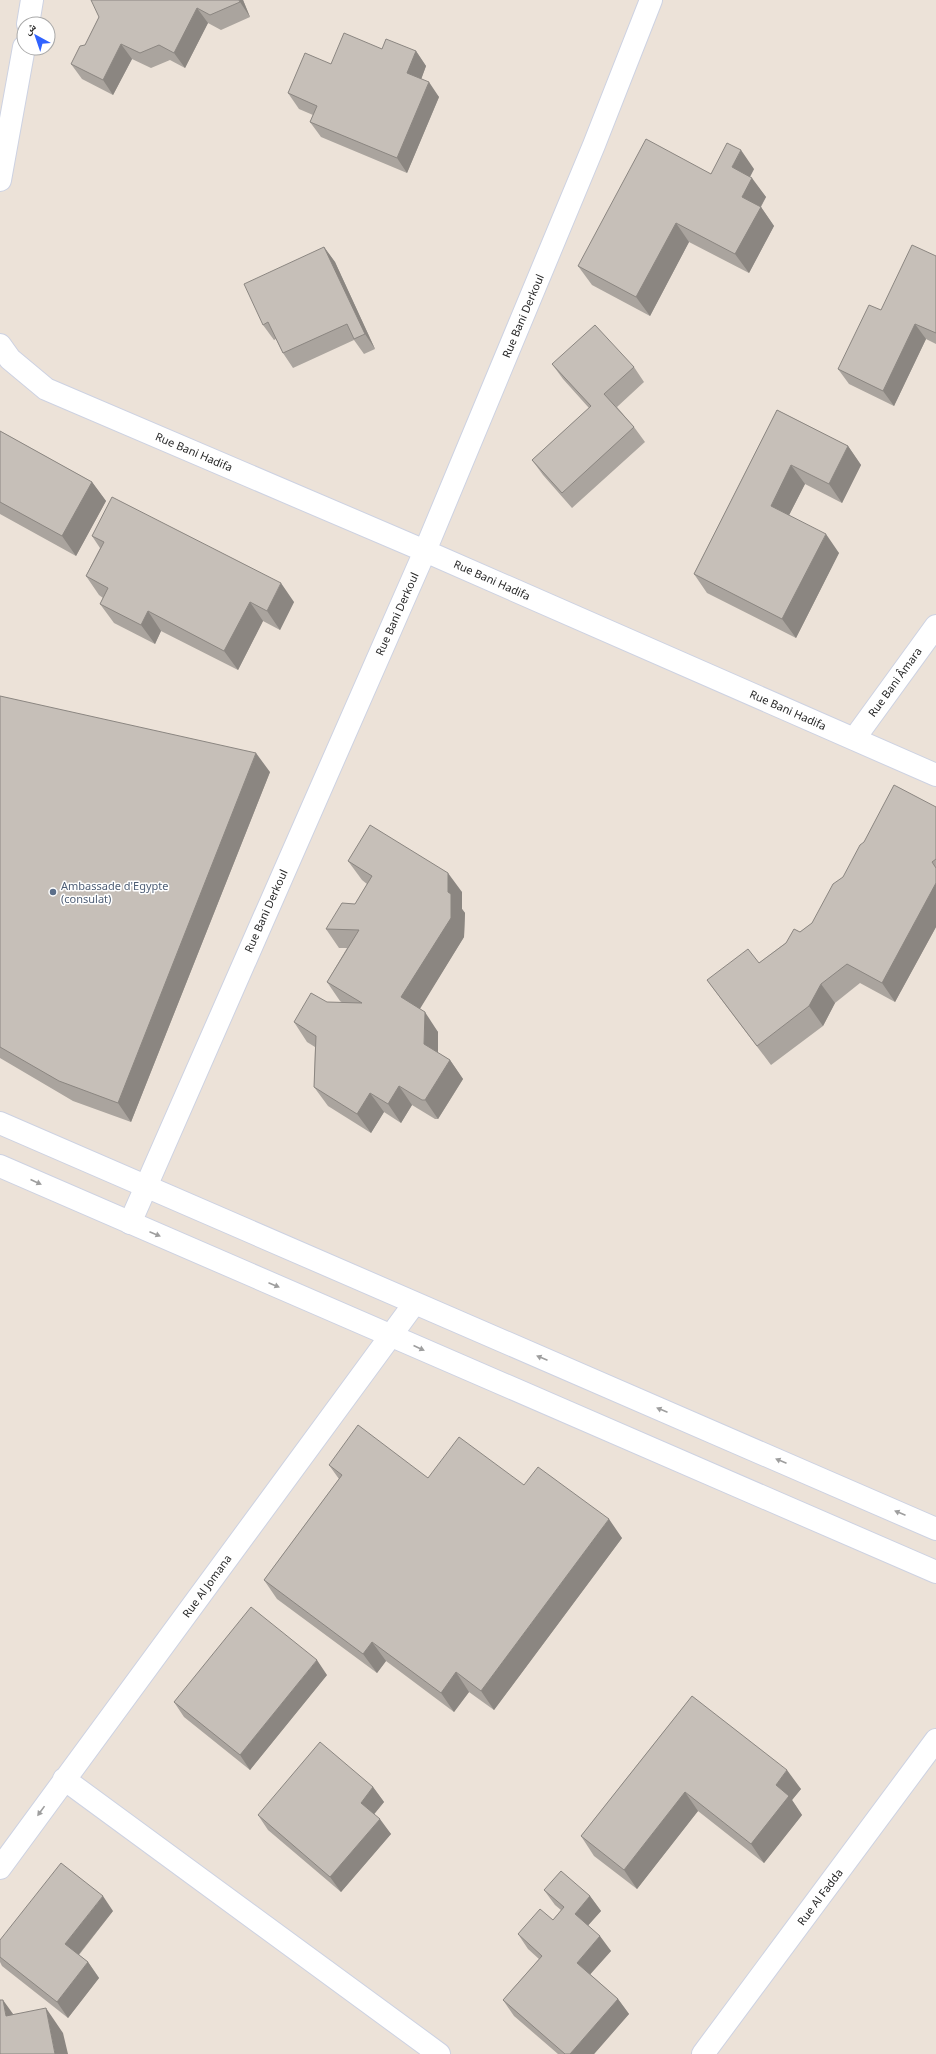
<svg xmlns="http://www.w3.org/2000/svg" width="936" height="2054" font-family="'Noto Sans','Noto Naskh Arabic',sans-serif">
<rect width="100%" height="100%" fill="#ece2d8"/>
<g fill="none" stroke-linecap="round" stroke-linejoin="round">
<defs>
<path id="minor" d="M28,24l4,-24
M0,180l24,-133
M0,345l10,14 36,30 379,162 511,224
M854,739l82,-113
M130,1223l295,-672 169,-406 57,-145
M64,1779l375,275
M0,1868l414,-564
M703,2054l233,-314"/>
<path id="tertiary" d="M0,1123l936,406
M0,1166l936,406"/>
</defs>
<use href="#minor" stroke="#cdd2e2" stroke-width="24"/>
<use href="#tertiary" stroke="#cdd2e2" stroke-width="24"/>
<use href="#minor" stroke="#fff" stroke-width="22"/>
<use href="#tertiary" stroke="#fff" stroke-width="22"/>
</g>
<path fill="#aaa49e" d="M243,0l7,17 -29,13 -13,-7 -23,45 -15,-8 -19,8 -19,-9 -19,36 -31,-16 -11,-15 14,-19 14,-28z
M382,49l34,2 10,15 -5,13 18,18 -32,76 -86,-36 -11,-15 3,-7 -14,-6 -11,-16 43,-29z
M754,169l-4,8 16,20 -5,10 13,19 -25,47 -60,-31 -39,74 -58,-31 -14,-19 133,-92z
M324,247l11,15 40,87 -11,5 -10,-14 -61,28 -10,-15 -7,-14 -2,1 -11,-15z
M936,256v88l-10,-5 -32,67 -45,-22 -11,-15 43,-59z
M552,364l82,3 10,15 -27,25 17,20 11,15 -73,66 -29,-33 -11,-15 57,-52 -26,-29z
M777,410l71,36 13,19 -19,38 -37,-19 -16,31 50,38 -43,85 -89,-45 -13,-19z
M0,431l92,51 14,19 -30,55 -76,-42z
M92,536l202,66 -14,28 -17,-9 -25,49 -77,-39 -6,13 -41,-21 -14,-19 3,-6 -4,-3 -13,-19 14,-28z
M0,696l270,76 -139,350 -58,-21 -73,-43z
M936,807v120l-41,75 -35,-19 -25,20 -12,23 -52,39 -50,-66 -14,-19 52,-17 53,-40z
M348,861l114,31v17l3,4 -1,24 -45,72 19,23v21l12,7 13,19 -25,40h-3l-23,-14 -11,18 -17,-11 -13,21 -43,-27 -14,-19 1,-40 -8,-5 -13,-20 33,-20 16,1 -3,-2 -13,-19 20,-34h-8l-13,-19 29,-25 12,-20 -5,-4z
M329,1465l99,13 96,7 98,53 -128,172 -25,-18 -15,20 -68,-51 -9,12 -100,-74 -13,-19 75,-101z
M327,1675l-77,95 -66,-53 -10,-15z
M692,1696l109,93 -9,11 10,15 -38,48 -66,-52 -61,78 -43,-33 -13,-20z
M373,1787l11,15 -10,12 17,20 -50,58 -73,-62 -10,-15z
M544,1890l46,6 11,15 -13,14 23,26 -21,23 28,25 11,15 -35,40h-36l-44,-38 -11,-16 36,-41 -11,-10 -10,-15 35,-14 8,-10 -6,-5z
M113,1911l-34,44 9,7 11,16 -31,40 -66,-52 -2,-4v-22z"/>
<path fill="#8b8681" d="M239,0h4l7,17 -10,-15z
M197,8l11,15 -23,45 -11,-15z
M121,44l11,15 -19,36 -10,-15z
M416,51l10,15 -8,22 -11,-15z
M429,82l10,15 -32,76 -10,-15z
M741,150l13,19 -9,17 -13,-19z
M752,178l14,19 -9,16 4,-6 13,19 -25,47 -14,-19 7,-57z
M676,223l13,19 -39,74 -14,-19z
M324,247l11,15 40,87 -10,-15z
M915,324l11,15 -32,67 -11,-15z
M848,446l13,19 -19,38 -13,-19z
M791,465l14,19 -21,41 -13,-19z
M92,482l14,19 -30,55 -14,-20z
M826,534l13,19 -43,85 -14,-19z
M281,583l13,19 -14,28 -13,-19z
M250,602l13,19 -25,49 -14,-19z
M148,611l13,20 -6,13 -14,-19z
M256,753l14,19 -139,350 -13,-19z
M448,873l14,19v17l3,4 -1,24 -49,80 -14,-20 47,-105z
M936,883v44l-41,75 -13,-19z
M821,984l14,19 -12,23 -14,-20z
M425,1012l13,20v31l-14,-19z
M450,1060l13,19 -25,40 -13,-19z
M399,1086l13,19 -11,18 -13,-19z
M370,1093l14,19 -13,21 -14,-19z
M609,1519l13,19 -128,172 -13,-19z
M372,1642l14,19 -9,12 -14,-19z
M317,1660l10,15 -77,95 -10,-15z
M456,1672l13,20 -15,20 -13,-19z
M787,1770l14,19 -9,11 10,15 -38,48 -13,-19 25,-59z
M373,1787l11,15 -13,16 -10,-15z
M685,1792l13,19 -61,78 -13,-19z
M380,1819l11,15 -50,58 -11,-15z
M103,1896l10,15 -38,48 -10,-15z
M590,1896l11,15 -16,18 -10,-15z
M600,1936l11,15 -24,27 -10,-15z
M88,1962l11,16 -31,40 -11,-16z
M618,1999l11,15 -35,40h-24z
M3,2000l18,25 -15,-9z
M46,2008l17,25 5,21h-13z"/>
<path fill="#c6bfb8" stroke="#8b8681" d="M91,0h148l1,2 -30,13 -13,-7 -23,45 -15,-8 -19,8 -19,-9 -18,36 -32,-16 9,-18 5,-1 14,-28z
M344,33l38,16 4,-10 30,12 -9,22 22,9 -32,76 -87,-36 7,-16 -29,-13 17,-40 26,11z
M646,139l65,35 16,-31 14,7 -9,17 20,11 -10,19 19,10 -26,47 -59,-31 -40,74 -58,-31z
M912,245l24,11v77l-21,-9 -32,67 -45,-22 31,-64 12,5z
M324,247l41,87 -11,5 -7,-15 -64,29 -15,-31 -5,3 -19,-41z
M595,325l39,42 -30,27 30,33 -72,66 -30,-33 59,-54 -39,-42z
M777,410l71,36 -19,38 -38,-19 -20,41 55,28 -44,85 -88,-45z
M0,431l92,51 -30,54 -62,-34z
M112,497l169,86 -14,28 -17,-9 -26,49 -76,-40 -7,14 -41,-21 8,-16 -22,-12 18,-34 -12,-6z
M0,696l256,57 -138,350 -59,-22 -59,-34z
M894,785l42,22v52l-4,3 4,6v15l-54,100 -35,-19 -26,20 -12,22 -52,40 -50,-66 41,-31 11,14 27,-20 8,-14 6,3 12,-9 21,-39 10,-7 17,-32 4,-3z
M370,825l78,48v19l3,2v24l-50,79 24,15 -1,32 26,16 -25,40h-3l-23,-14 -11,18 -18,-11 -13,21 -43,-27 2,-51 -22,-14 17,-29 16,9 35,1 -35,-21 32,-52 -33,-1 16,-26 13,1 17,-28 -24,-15z
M358,1425l70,53 31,-41 65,48 14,-18 71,52 -128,172 -25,-19 -15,21 -69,-51 -9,12 -99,-74 78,-105 -13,-10z
M251,1607l66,53 -77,95 -66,-53z
M692,1696l95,74 -11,15 13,11 -38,48 -66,-52 -61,78 -43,-34z
M320,1742l53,45 -12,16 19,16 -50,58 -72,-62z
M61,1863l42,33 -38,48 23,18 -31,40 -57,-45v-17z
M561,1871l29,25 -15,18 25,22 -23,27 41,36 -48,55h-5l-62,-54 39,-44 -24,-22 22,-25 13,11 11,-13 -20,-17z
M0,2000h3l3,16 40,-8 9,46h-55z"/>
<defs><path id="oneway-solid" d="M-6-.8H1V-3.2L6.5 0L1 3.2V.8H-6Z"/></defs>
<g fill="#9e9e9e">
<use href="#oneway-solid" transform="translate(36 1182) rotate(24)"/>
<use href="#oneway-solid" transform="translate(155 1234) rotate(23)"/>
<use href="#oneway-solid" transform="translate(274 1285) rotate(23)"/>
<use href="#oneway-solid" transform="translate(419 1348) rotate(24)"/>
<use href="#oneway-solid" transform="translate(542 1358) rotate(-157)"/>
<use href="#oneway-solid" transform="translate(662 1410) rotate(-157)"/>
<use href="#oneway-solid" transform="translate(781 1461) rotate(-157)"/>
<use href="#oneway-solid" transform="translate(900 1513) rotate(-157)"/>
<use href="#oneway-solid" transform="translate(41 1811) rotate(126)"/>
</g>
<circle fill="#5c6f8a" stroke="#fff" stroke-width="1.5" cx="53" cy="892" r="4"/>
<g text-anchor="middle" stroke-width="3" stroke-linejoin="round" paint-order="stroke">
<g font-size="11" fill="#282828" stroke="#fff">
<text transform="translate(523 316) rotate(-67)" y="4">Rue Bani Derkoul</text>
<text transform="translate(194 452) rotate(23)" y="4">Rue Bani Hadifa</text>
<text transform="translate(492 580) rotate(24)" y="4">Rue Bani Hadifa</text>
<text transform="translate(397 614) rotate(-66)" y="4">Rue Bani Derkoul</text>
<text transform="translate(895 682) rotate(-54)" y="4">Rue Bani Âmara</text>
<text transform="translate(788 710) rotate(24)" y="4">Rue Bani Hadifa</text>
<text transform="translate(266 911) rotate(-66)" y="4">Rue Bani Derkoul</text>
<text transform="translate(207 1586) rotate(-54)" y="4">Rue Al Jomana</text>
<text transform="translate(820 1897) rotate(-53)" y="4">Rue Al Fadda</text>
</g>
<g font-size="11" fill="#4e5e75" stroke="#fff" text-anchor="start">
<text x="61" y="890">Ambassade d'Egypte<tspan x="61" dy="13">(consulat)</tspan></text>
</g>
</g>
<g transform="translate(36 36) rotate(320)"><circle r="19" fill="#ffffff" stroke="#a9a9a9"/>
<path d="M0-3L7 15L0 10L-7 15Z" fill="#3163ff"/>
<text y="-6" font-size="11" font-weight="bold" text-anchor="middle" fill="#282828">ش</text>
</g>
</svg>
